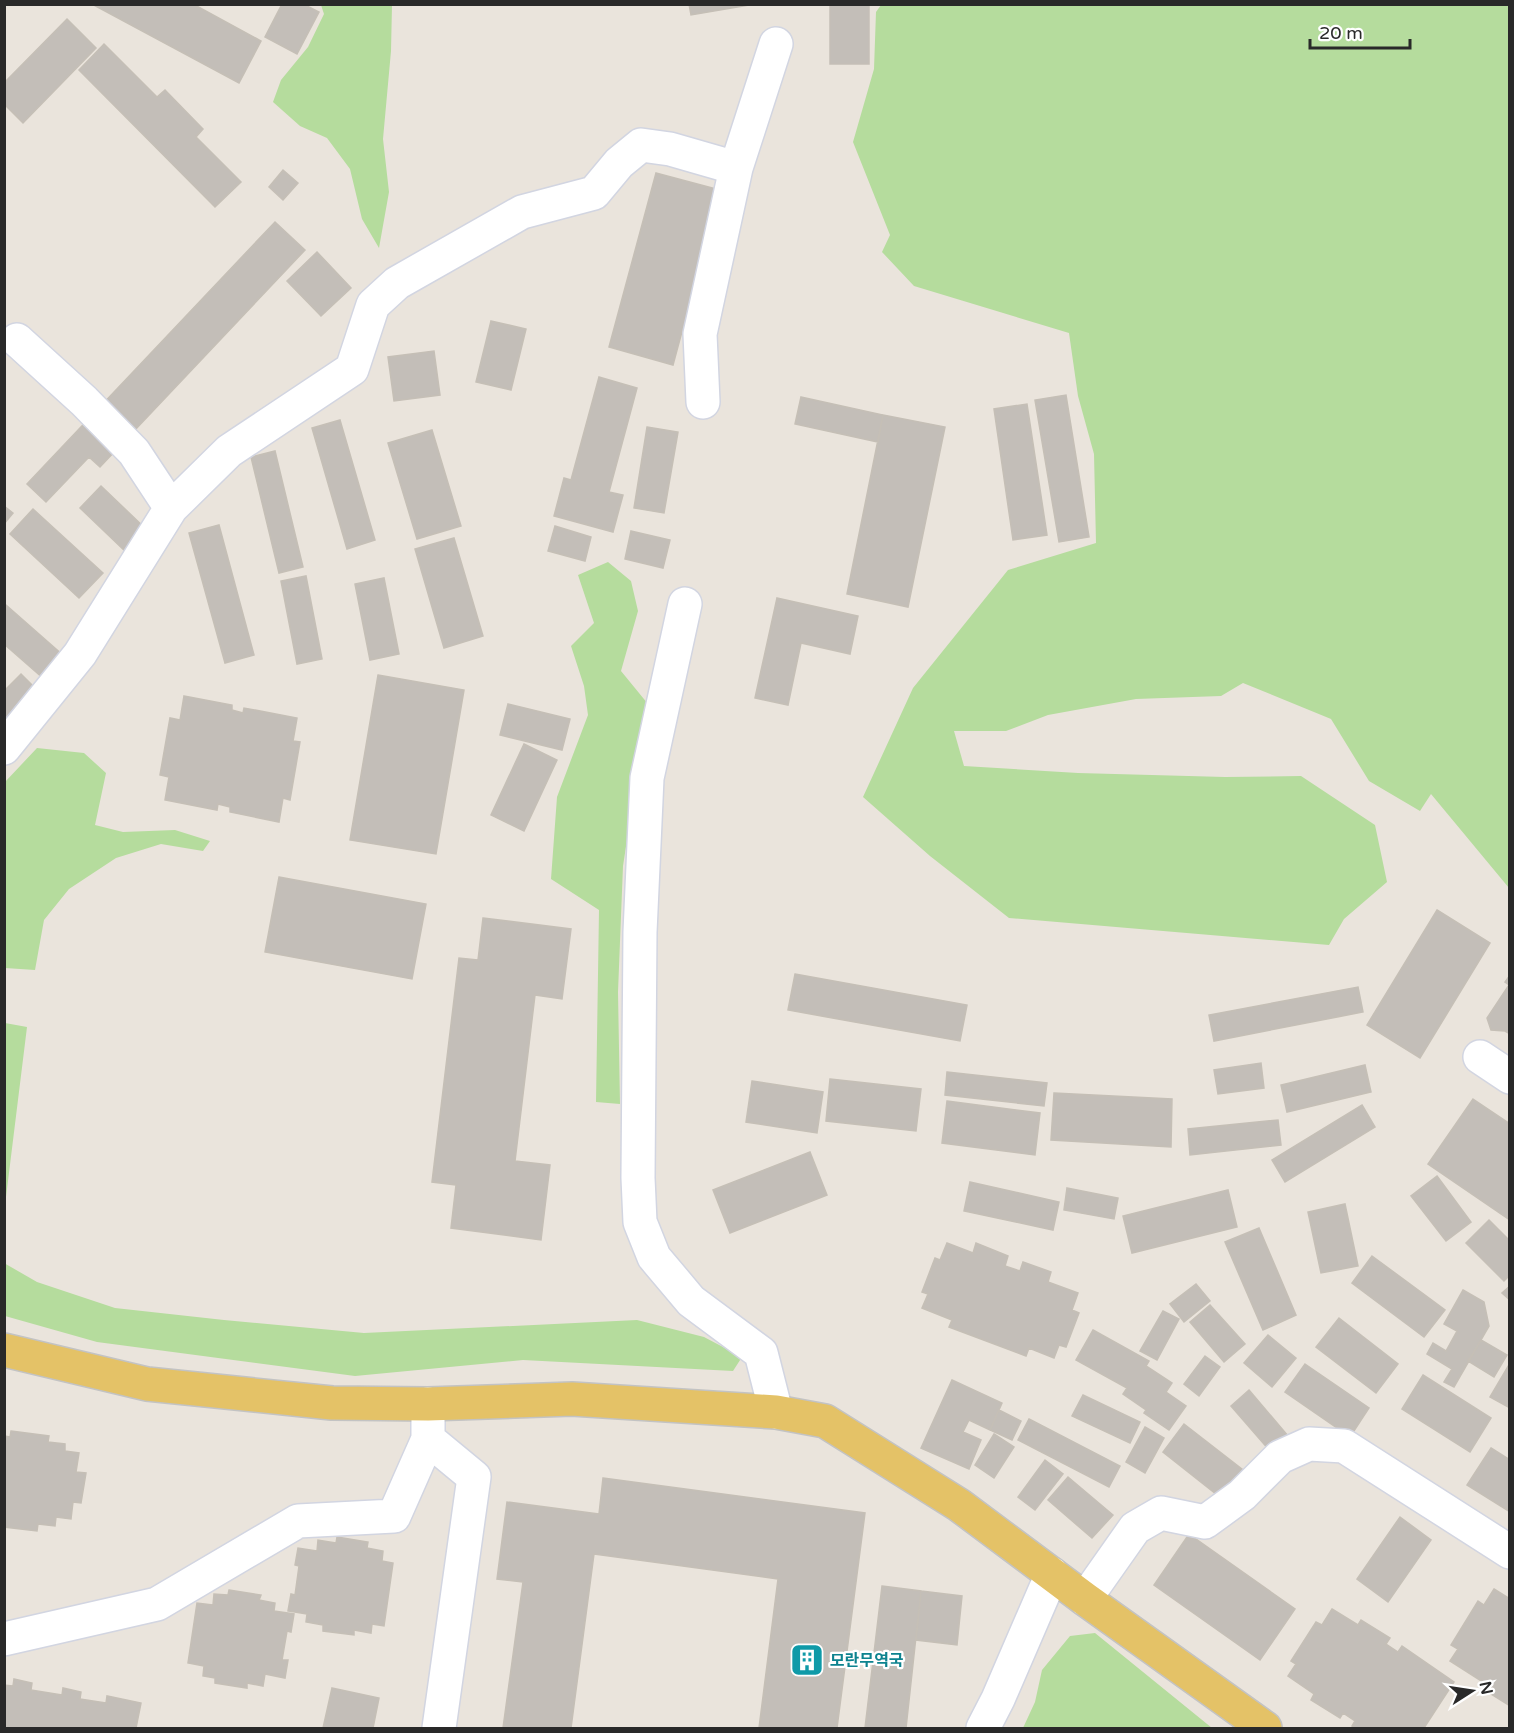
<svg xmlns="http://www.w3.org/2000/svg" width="1514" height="1733" font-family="'Varela Round','Noto Sans KR',sans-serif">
<rect width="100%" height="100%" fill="#eae4dc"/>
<path fill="#b5dc9d" d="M321,5h71l-1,46 -8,88 6,53 -10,56 -17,-29 -12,-50 -23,-31 -27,-12 -27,-24 8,-22 27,-33 16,-33z
M881,5h628v883l-78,-94 -11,17 -51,-30 -38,-62 -88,-36 -22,13 -85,3 -88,16 -42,16h-52l10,35 114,7 147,4 76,-1 74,49 12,57 -43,37 -15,26 -320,-27 -79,-62 -67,-59 50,-109 95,-118 88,-27 -2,-89 -16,-58 -9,-63 -155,-47 -32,-34 8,-17 -37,-93 21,-73 2,-57z
M608,562l23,19 7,30 -17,60 27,33 -25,162 -5,126 2,112 -24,-2 3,-192 -48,-31 6,-82 31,-82 -4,-29 -13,-40 23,-23 -16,-48z
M37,748l47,5 22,20 -11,52 28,7 52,-2 35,11 -7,10 -42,-7 -45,14 -47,31 -25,31 -9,50 -30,-2v-186z
M5,1023l22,4 -22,178 -1,-182z
M4,1263l33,19 78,26 109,12 140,13 273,-13 67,17 38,20 -9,14 -210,-11 -168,16 -258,-34 -92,-26z
M1095,1633l117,95h-189l12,-26 7,-32 28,-34z"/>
<path fill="#c3beb8" stroke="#c5bfb6" stroke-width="1.5" d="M92,4h101l68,37 -22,42z
M282,4h26l-1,2 12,6 -22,42 -32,-17z
M689,4h66l-64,11z
M830,4h39v60h-39z
M67,19l29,29 -73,75 -19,-19v-21z
M104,44l53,53 8,-7 38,39 -7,8 45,45 -26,25 -136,-137z
M283,170l15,13 -15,17 -14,-13z
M656,173l64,17 -47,175 -64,-18z
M275,222l30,28 -205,217 -11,-10 -43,45 -19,-18z
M317,252l34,36 -30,28 -34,-35z
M491,321l35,8 -15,61 -35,-8z
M434,351l6,44 -46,6 -6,-44z
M599,377l38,11 -28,104 14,3 -10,37 -59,-16 10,-38 7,2z
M1066,395l23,142 -30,5 -24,-142z
M801,397l82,18 -5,27 -83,-18z
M1027,404l20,131 -34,5 -19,-131z
M883,415l62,12 -37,180 -61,-13z
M340,420l35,120 -28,9 -35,-121z
M647,427l31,5 -14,81 -30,-5z
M432,430l29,96 -44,13 -29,-96z
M275,451l28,116 -24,6 -28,-116z
M101,486l47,45 -20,23 -48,-46z
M4,506l9,7 -9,11z
M33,509l70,64 -24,25 -69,-64z
M219,525l35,130 -29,8 -36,-130z
M555,526l36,11 -6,24 -37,-10z
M631,531l39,9 -7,28 -38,-9z
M454,538l29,98 -39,12 -29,-99z
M306,576l16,83 -25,5 -16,-83z
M384,578l15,76 -29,6 -15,-76z
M777,598l81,18 -8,38 -49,-11 -13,62 -33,-7z
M6,605l58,51 -20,23 -40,-35z
M21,674l16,16 -33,34v-33z
M378,675l86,15 -28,164 -86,-14z
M184,696l48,9v5l11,3 1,-5 53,10 -4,23 7,1 -10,58 -7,-2 -4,24 -49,-10v-5l-12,-3 -1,6 -52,-10 4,-23 -9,-2 10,-57 10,2z
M508,704l62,15 -8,31 -62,-15z
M524,744l33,16 -33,71 -33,-16z
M279,877l147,27 -14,75 -147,-27z
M1437,910l53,33 -70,115 -53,-33z
M483,918l88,11 -9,70 -27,-4 -20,166 35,4 -9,75 -90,-12 5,-43 -24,-3 27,-224 19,2z
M795,974l172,31 -7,36 -172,-31z
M1510,975v59l-5,-3 -14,-1 -4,-12 22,-33 -4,-3z
M1358,987l5,25 -149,29 -5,-26z
M1261,1063l3,25 -46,6 -4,-24z
M1365,1065l6,27 -84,20 -6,-27z
M947,1072l100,11 -3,23 -99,-11z
M830,1079l91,10 -5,42 -90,-10z
M752,1081l71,11 -6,41 -71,-11z
M1054,1093l118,6 -1,48 -120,-7z
M1473,1099l37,25v96l-82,-56z
M947,1101l93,12 -5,42 -93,-12z
M1362,1105l13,22 -90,55 -13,-22z
M1278,1120l3,25 -91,10 -2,-26z
M810,1152l17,43 -97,38 -17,-43z
M1437,1176l34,46 -25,19 -35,-45z
M970,1182l89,20 -6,28 -89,-19z
M1067,1188l51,10 -4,21 -50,-9z
M1228,1190l9,37 -105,26 -9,-37z
M1345,1204l13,62 -37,7 -13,-61z
M1489,1220l21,21v34l-6,6 -38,-38z
M1259,1228l37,87 -33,15 -38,-88z
M947,1243l26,10 3,-10 32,13 -3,10 15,5 3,-9 28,10 -3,10 30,11 -6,17 7,3 -13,34 -7,-2 -5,13 -25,-10 -3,8 -77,-29 3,-7 -30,-12 6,-14 -6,-2 13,-34 5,2z
M1372,1256l73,54 -21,27 -72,-54z
M1196,1284l14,17 -26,21 -14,-18z
M1510,1286v14l-8,-7z
M1463,1290l21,12 5,24 -35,61 -10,-5 8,-13 -25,-15 6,-11 13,8 11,-20 -13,-7z
M1210,1305l35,39 -21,18 -34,-40z
M1163,1311l16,8 -22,41 -17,-9z
M1339,1318l59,46 -22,29 -60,-46z
M1093,1330l56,31 -3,5 26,17 -6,9 20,14 -17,24 -25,-17 2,-3 -23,-16 4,-6 -51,-28z
M1268,1335l28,23 -24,29 -28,-24z
M1481,1340l26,15 -13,22 -26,-16z
M1205,1356l15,11 -21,29 -15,-12z
M1510,1363v45l-20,-11z
M1305,1364l64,44 -19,29 -65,-45z
M1423,1375l68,43 -21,34 -68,-43z
M952,1380l50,23 -12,27 -21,-10 -6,12 18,8 -12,29 -48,-21z
M1249,1390l39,46 -18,15 -39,-45z
M1083,1395l57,27 -10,21 -58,-27z
M999,1410l22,11 -9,19 -22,-10z
M1029,1419l91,47 -11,21 -91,-47z
M1184,1424l59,46 -22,28 -58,-46z
M1145,1427l19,11 -19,35 -19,-11z
M11,1431l38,5 -1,6 17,2v7l14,2 -3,19 10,1 -5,30 -8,-1 -2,17 -15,-2 -1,9 -17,-2 -1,7 -33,-4v-91l6,1z
M994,1434l20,13 -20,31 -19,-13z
M1491,1448l19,12v52l-43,-27z
M1045,1460l18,14 -28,36 -17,-13z
M1068,1477l45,38 -21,23 -44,-38z
M603,1478l262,35 -28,215h-78l19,-149 -184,-25 -23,174h-68l20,-146 -26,-3 10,-77 92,12z
M1400,1517l31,23 -43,62 -31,-23z
M1189,1534l106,75 -35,51 -106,-75z
M337,1537l31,5 -1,6 16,3 -1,10 11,2 -9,63 -12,-2 -1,9 -17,-3v5l-31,-4v-6l-17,-3 1,-8 -19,-3 3,-17 4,1 4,-29 -4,-1 3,-17 19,3 1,-11 18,3z
M882,1586l39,5 -15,137h-41z
M1494,1589l16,10v107l-19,-12 3,-5 -44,-28 8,-12 -7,-4 27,-44 6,4z
M229,1590l32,5 -2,5 16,3 -1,8 20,3 -3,18 -4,-1 -5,29h6l-3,18 -20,-4 -2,12 -16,-3v5l-32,-5v-5l-12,-2 1,-10 -16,-3 9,-60 16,2 1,-11 14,1z
M921,1591l41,5 -5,49 -41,-5z
M1332,1609l26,16 3,-5 29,18 -4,6 12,8 4,-6 52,36 -30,46h-69l-3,-2 3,-5 -12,-8 -3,5 -29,-18 3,-6 -26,-18 8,-12 -5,-3 25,-39 6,3z
M14,1679l18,4 -1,7 31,5 1,-7 18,4 -1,7 26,4 1,-7 34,7 -5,25h-132v-43l9,1z
M332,1688l47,10 -6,30h-50z"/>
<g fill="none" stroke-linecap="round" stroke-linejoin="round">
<defs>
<path id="minor" d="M17,340l67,61 50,51 37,56
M703,402l-3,-68 36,-166
M685,604l-38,174 -7,154 -2,246 2,44 14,35 37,44 70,52 15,59
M4,748l76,-94 91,-146 58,-57 123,-82 21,-64 24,-22 125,-71 72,-19 25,-30 22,-18 29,4 66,19 40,-124
M1480,1057l30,20
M428,1439l46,38 -35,251
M1085,1599l50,-71 26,-15 44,9 37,-27 38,-38 29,-13 35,2 166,106
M4,1639l153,-35 141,-83 96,-5 34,-77v-35
M983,1728l15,-29 54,-125"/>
<path id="major" d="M4,1350l143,34 185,19 96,1 144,-5 204,13 49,9 134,84 126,94 180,129"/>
</defs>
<use href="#minor" stroke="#d2d5e1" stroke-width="36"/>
<use href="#major" stroke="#c3c3c3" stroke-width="36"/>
<use href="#minor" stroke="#fff" stroke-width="33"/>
<use href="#major" stroke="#e4c267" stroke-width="33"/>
</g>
<defs>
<symbol id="building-square" viewBox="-11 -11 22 22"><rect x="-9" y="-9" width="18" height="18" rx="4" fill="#0f9aa8" stroke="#fff"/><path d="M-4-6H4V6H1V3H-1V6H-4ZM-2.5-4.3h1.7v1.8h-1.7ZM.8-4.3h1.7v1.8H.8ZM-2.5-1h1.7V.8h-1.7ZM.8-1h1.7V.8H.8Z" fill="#fff"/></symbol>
</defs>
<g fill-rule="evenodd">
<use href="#building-square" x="788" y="1641" width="38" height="38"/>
</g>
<g text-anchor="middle" stroke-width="4.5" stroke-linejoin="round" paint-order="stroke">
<g font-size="16" font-weight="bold" fill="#0d838f" stroke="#fff" text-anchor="start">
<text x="830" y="1666">모란무역국</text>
</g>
</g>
<rect width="1514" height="1733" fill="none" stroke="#292929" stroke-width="12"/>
<g transform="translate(1472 1691) rotate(78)" stroke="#ffffff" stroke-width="4.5" paint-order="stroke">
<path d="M0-4.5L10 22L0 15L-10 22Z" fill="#292929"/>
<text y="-9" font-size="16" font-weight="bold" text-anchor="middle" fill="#292929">N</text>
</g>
<path d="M1310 39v9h100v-9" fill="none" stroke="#292929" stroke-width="3"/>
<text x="1319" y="39" font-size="18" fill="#292929" stroke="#ffffff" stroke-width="4.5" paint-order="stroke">20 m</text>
</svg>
